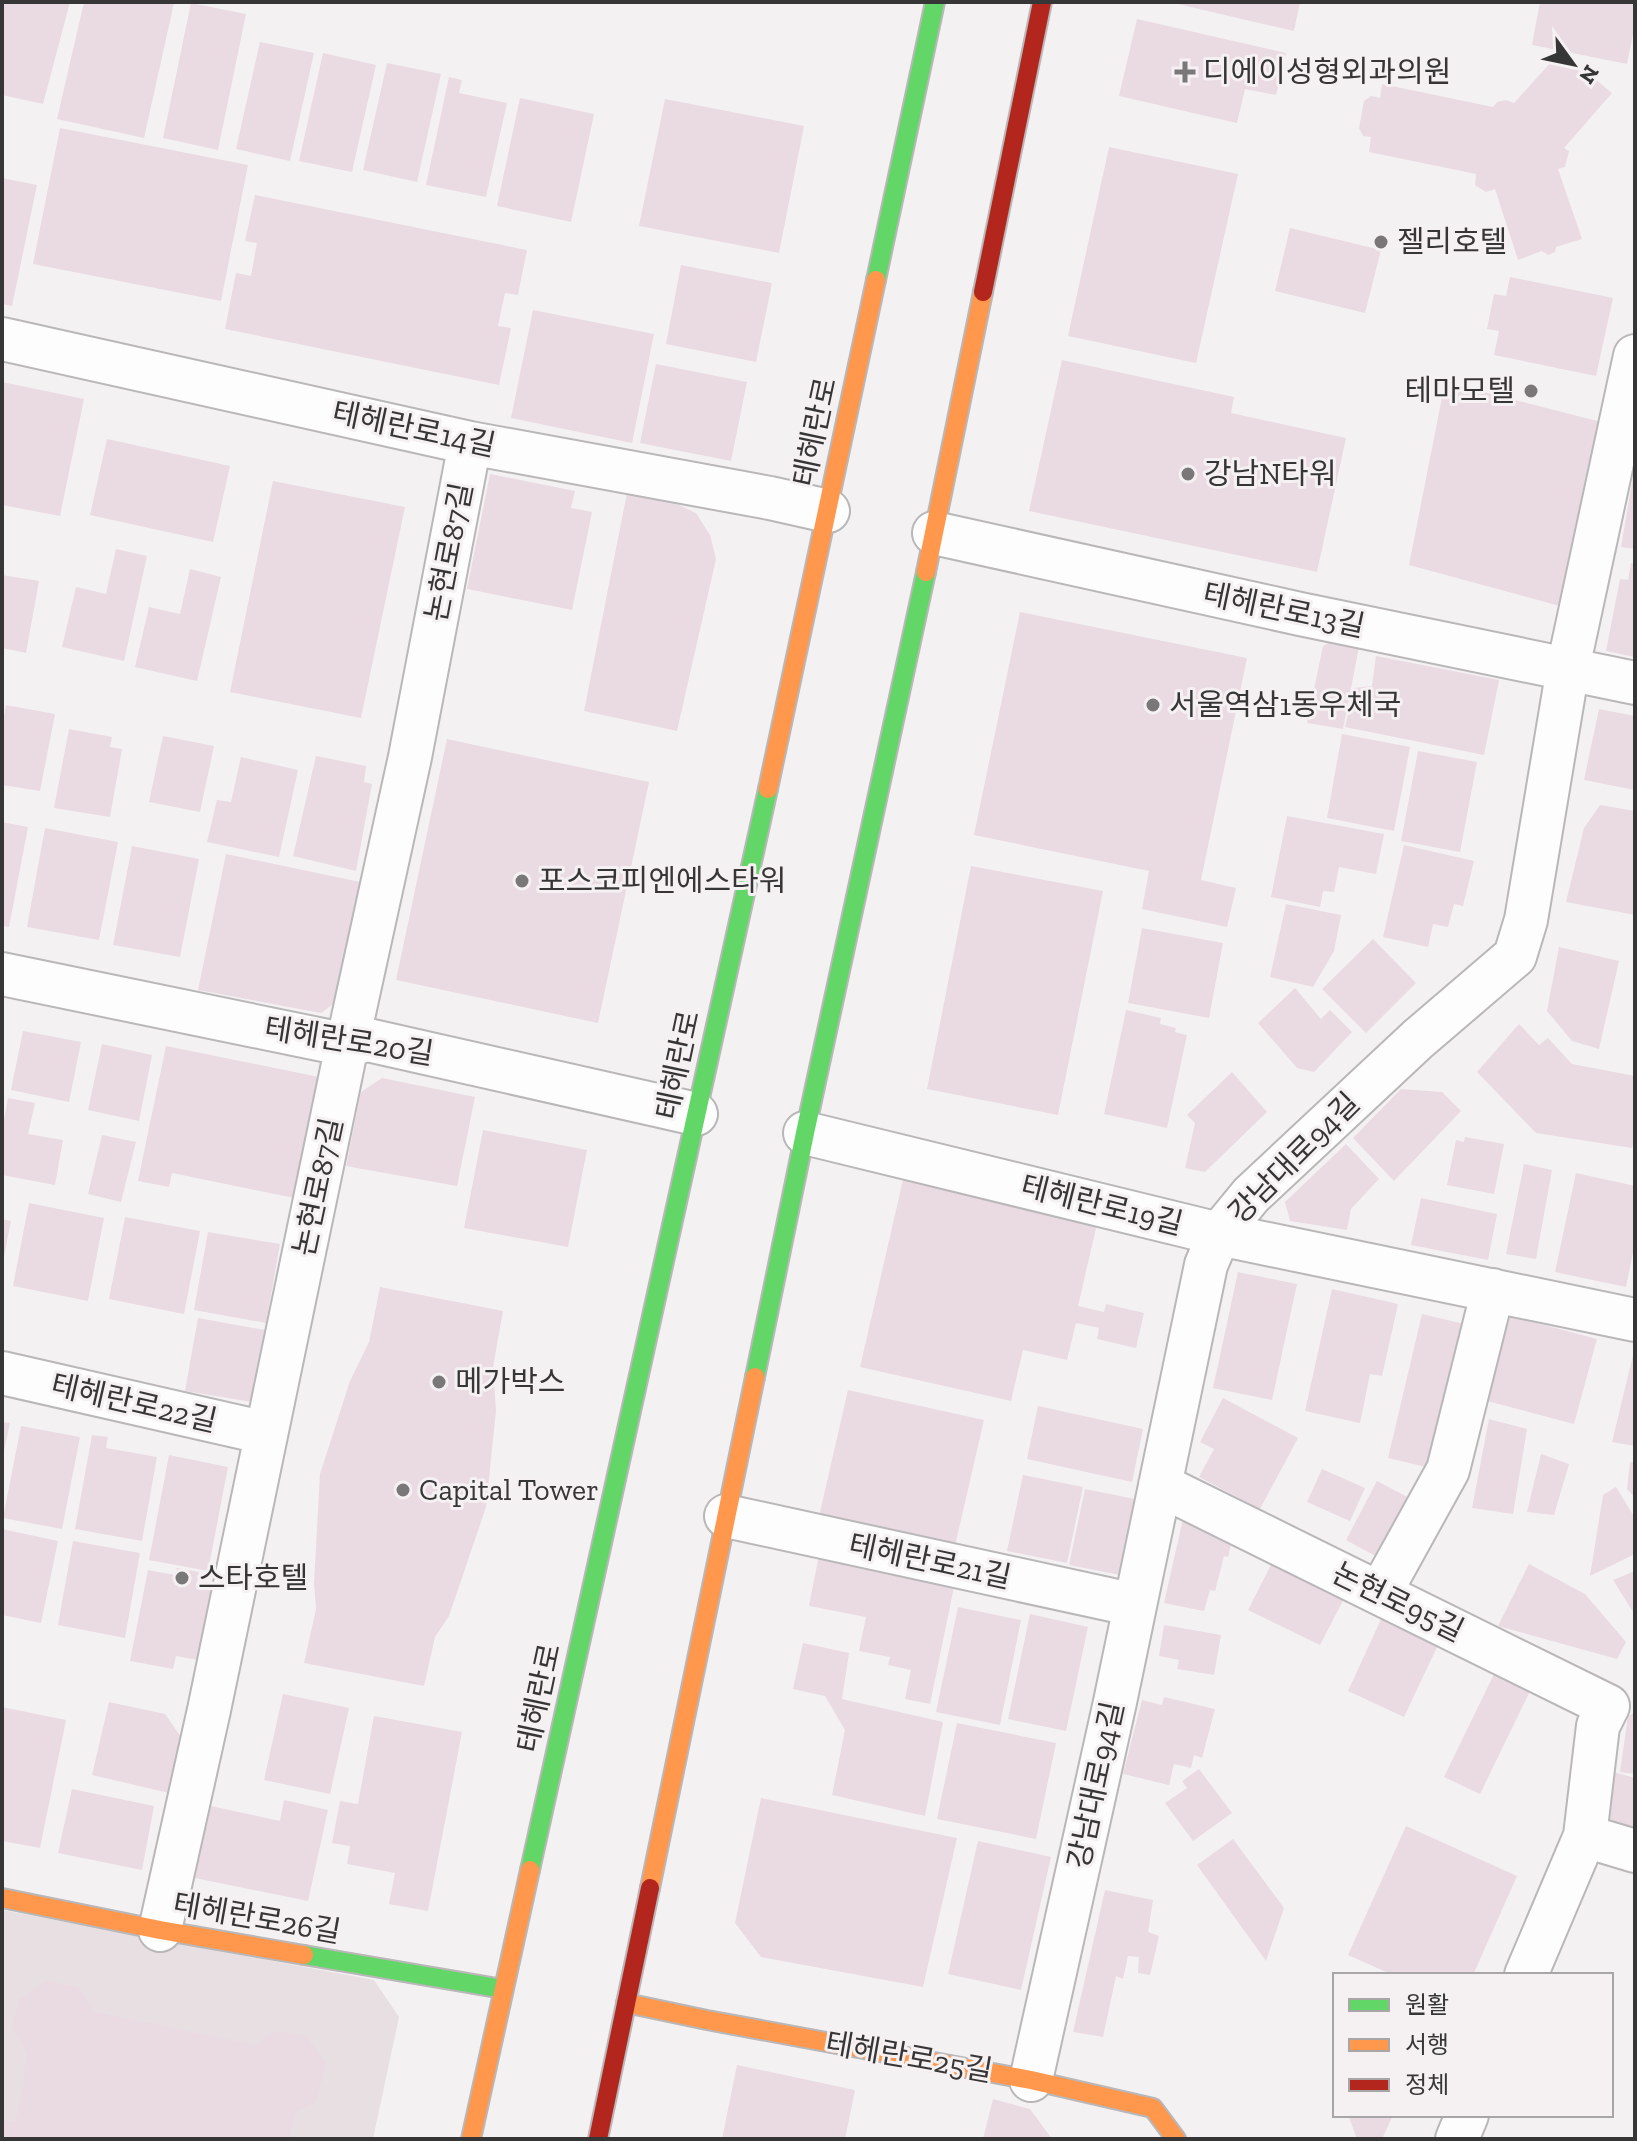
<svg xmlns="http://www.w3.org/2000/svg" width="1637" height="2141" font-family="'Zilla Slab','Noto Sans KR',serif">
<rect width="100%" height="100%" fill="#f4f1f2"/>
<path fill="#e7dfe2" d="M2,1910l372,70 25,37 -26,122h-371z"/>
<path fill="#eadbe2" d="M2,2h68l-27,102 -41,-9z
M84,2l90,1 -30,135 -87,-19z
M1169,2h131l-6,29z
M1540,2h95v22l-8,40 -95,-19z
M191,3l55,11 -28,136 -55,-12z
M1137,19l149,34 -10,42 -31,-6 -8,34 -118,-27z
M260,42l54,11 -24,108 -54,-12z
M1561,51l51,42 -48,55 5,3 -4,16 -7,2 24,70 -26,8 -1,5 -7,3 -6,-4 -24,9 -23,-71 -9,3 -11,-7 1,-11 -107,-22 2,-15 -8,-1 -4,-8 5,-27 7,-5 9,2 2,-14 111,23 4,-5 9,-2 8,3z
M323,53l53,12 -24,107 -53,-11z
M387,63l54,11 -24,108 -54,-12z
M449,77l13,3 -3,13 48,10 -21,94 -60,-12z
M520,98l74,16 -23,108 -74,-16z
M665,99l139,27 -25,127 -140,-27z
M60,128l188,37 -27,136 -188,-37z
M1109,147l129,27 -42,189 -128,-27z
M2,178l35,7 -25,121 -10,-2z
M255,195l272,55 -9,45 -13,-2 -7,33 13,2 -12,57 -274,-56 11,-56 15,3 6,-33 -12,-2z
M1290,228l91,22 -16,63 -90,-22z
M681,265l91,18 -16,79 -90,-18z
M1510,277l103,21 -17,78 -102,-21 5,-24 -12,-2 7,-35 12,2z
M533,310l121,24 -22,109 -121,-25z
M1062,360l172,37 -3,16 115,25 -29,134 -288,-61z
M656,364l91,18 -16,79 -91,-18z
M2,382l82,17 -24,117 -58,-11z
M1445,382l156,40 -34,186 -158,-43z
M107,439l123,27 -17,76 -123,-27z
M490,474l85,17 -4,17 21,4 -20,98 -105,-21z
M1633,477h2v72l-14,-2z
M273,481l132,26 -44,211 -131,-26z
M627,493l48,10 21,10 14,22 6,24 -39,172 -93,-20z
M116,549l31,7 -23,105 -62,-14 14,-60 30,7z
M1631,563l4,1v93l-29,-6 14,-72 8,1z
M190,569l31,8 -24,104 -62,-14 14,-60 31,7z
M2,575l37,6 -13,72 -24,-5z
M1020,612l227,46 -46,222 35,8 -9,39 -85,-18 7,-38 -175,-36z
M1337,638l23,4 -17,87 -36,-6 16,-77z
M1376,656l123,24 -15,75 -139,-28 9,-39 18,-2z
M6,705l49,9 -15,77 -38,-6v-57z
M1599,709l36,7v74l-51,-10z
M69,729l43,8 -2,10 12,2 -12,68 -56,-9z
M1342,734l68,13 -16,84 -67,-13z
M163,736l51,10 -14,66 -51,-10z
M447,739l202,43 -51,241 -202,-43z
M1418,751l59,11 -17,90 -59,-11z
M316,756l50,10 -2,16 8,2 -16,87 -63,-15z
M241,757l57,13 -19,87 -72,-15 10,-42 14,2z
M1600,805l35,6v104l-69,-13 18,-74z
M1287,816l97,18 -8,40 -37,-7 -5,25 -11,-1 -3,16 -49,-10z
M2,822l26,5 -19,100 -7,-1z
M45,828l73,14 -19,98 -72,-13z
M1404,845l70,16 -11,45 -9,-2 -6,23 -15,-3 -5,23 -45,-10z
M132,846l67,13 -19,98 -67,-12z
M226,854l139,29 -26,117 -18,13 -123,-23z
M971,866l132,25 -45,224 -131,-26z
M1286,904l55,11 -7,36 -21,36 -43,-10z
M1142,928l81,15 -14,75 -81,-15z
M1373,939l43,44 -50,50 -44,-44z
M1559,947l60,14 -20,88 -27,-8 -25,-30z
M1295,988l26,31 9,-9 22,22 -38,40 -17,-4 -39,-45z
M1126,1010l35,8 -1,6 16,4 -1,4 12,3 -20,93 -63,-14z
M1519,1024l20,21 9,-7 24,26 63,12v59l-3,13 -96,-15 -59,-61z
M23,1031l58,11 -12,60 -58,-12z
M102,1044l50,11 -13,66 -51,-11z
M166,1046l158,32 -25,121 -127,-26 -3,14 -31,-6z
M1232,1072l35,40 -62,60 -20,-4 10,-45 -8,-8z
M382,1078l93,19 -18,89 -111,-20 15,-74z
M1401,1089l41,3 19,19 -67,70 -41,-43z
M8,1098l27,5 -7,31 35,6 -8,45 -53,-10v-44z
M483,1130l104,20 -19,97 -104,-19z
M102,1135l34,7 -15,60 -33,-8z
M1465,1137l39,7 -10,50 -47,-9 9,-45 8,2z
M1346,1144l33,35 -28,30 -4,21 -57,-9 -5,-19z
M1524,1164l28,6 -16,89 -30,-5z
M1576,1173l59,13v57l-9,44 -71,-15z
M903,1180l194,44 -19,82 26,6 2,-8 38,9 -8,35 -39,-9 2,-11 -23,-5 -9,37 -44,-10 -12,51 -151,-34z
M1421,1198l76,16 -9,46 -77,-15z
M29,1203l75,15 -16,83 -75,-15z
M125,1217l75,14 -16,83 -75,-15z
M2,1219l9,2 -8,40h-1z
M208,1232l72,12 -14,79 -72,-13z
M1238,1272l59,12 -25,116 -59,-12z
M380,1287l123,24 -10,56 3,44 -10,96 -37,109 -14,21 -11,49 -120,-23 12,-54 -2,-26 6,-109 30,-93 19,-39z
M1332,1289l66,15 -16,72 -12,-2 -10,49 -55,-12z
M1422,1314l55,13 -34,144 -55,-13z
M1510,1316l87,23 -23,85 -87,-23z
M198,1318l67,12 -13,72 -67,-11z
M1634,1351l1,1v94l-23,-4z
M848,1390l136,30 -30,130 -136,-29z
M1223,1398l75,40 -38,71 -61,-32 15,-28 -14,-7z
M1038,1406l105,23 -11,53 -105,-23z
M1489,1419l38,10 -14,85 -41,-6z
M2,1422l8,1 -7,32h-1z
M21,1426l59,11 -18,92 -59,-11z
M92,1435l16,2 -2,11 51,9 -15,84 -67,-12z
M1541,1454l28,10 -15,51 -27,-3z
M169,1455l59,12 -20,104 -59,-11z
M1630,1462h5v36l-8,-9z
M1322,1469l43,19 -15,33 -43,-19z
M1023,1475l60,12 -16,76 -60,-12z
M1377,1481l42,22 -31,60 -42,-23z
M1616,1487l19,31v36l-45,22 13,-81z
M1085,1489l50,10 -15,76 -51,-10z
M1187,1501l48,26 -7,30 -4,-1 -9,35 -5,-1 -6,21 -40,-8z
M2,1529l56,12 -17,82 -39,-8z
M73,1541l67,12 -15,85 -67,-13z
M1278,1551l72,36 -30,58 -72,-35z
M819,1555l136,27 -25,122 -25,-5 6,-29 -23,-5 2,-8 -31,-6 7,-34 -57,-11z
M1529,1564l56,30 41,48 -9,17 -119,-33z
M177,1568l22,4 -3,15 16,4 -14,69 -22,-4 -3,13 -43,-8 18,-91 27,5z
M1635,1571v44l-22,-35z
M958,1607l63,13 -21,105 -64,-13z
M1030,1614l58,13 -22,104 -58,-12z
M1382,1617l57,26 -35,74 -56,-26z
M1164,1625l57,10 -7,40 -37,-6 2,-9 -20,-4z
M803,1643l46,10 -7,46 101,23 -18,94 -93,-21 13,-65 -20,-34 -32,-7z
M1496,1670l36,17 -52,107 -36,-17z
M283,1694l66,14 -19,86 -66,-14z
M1164,1697l51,12 -13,49 -8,-3 -3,13 -17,-4 -5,21 -46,-11 19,-74 20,5z
M109,1702l56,12 16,23 -12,56 -77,-18z
M2,1707l64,13 -26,128 -38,-7z
M1635,1712v62l-15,-2 8,-56z
M374,1716l88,16 -34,179 -39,-7 6,-31 -48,-9 3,-18 -18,-3 8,-42 18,3z
M957,1723l99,20 -20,96 -99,-20z
M1199,1769l33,44 -39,28 -28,-38 22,-15 -5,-7z
M1614,1772l21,6v50l-34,-9z
M72,1789l82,17 -12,64 -84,-17z
M761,1798l196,40 -34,149 -162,-30 -26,-34z
M284,1800l44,10 -20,91 -113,-23 16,-72 69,15z
M1406,1826l111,50 -44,99h-80l-45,-20z
M1233,1839l51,69 -18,53 -69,-96z
M978,1841l73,16 -30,133 -73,-16z
M1105,1890l48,10 -5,32 11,4 -9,39 -12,-2 1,-16 -11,-1 -5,23 -7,-3 -13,61 -30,-5z
M47,1981l31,6 17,25 161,33 19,-14 31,5 20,28 -9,36 -22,14 -6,25h-287v-20l13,3 7,-27 5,-42 -15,-26 7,-27z
M737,2065l118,25 -10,49h-123z
M993,2099l37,10 22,30h-69z
M1348,2115h45l-11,24h-25z"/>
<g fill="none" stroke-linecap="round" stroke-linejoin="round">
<defs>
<path id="street" d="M2,339l468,104 300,55 58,13
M934,533l366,81 335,69
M2,974l345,71 21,-5 328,74
M805,1133l414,101 416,86
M2,1373l264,60
M1160,1485l448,221
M726,1516l409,89
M1380,1593l68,-123 45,-180
M1585,1836l50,15
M160,1930l49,-220 138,-665 63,-288 60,-314
M1526,1975l59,-139 13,-110 10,-20
M1031,2080l84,-378 91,-437 13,-31 32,-39 167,-156 97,-83 11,-36 42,-252 67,-312
M1457,2139l10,-24"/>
<path id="fast" d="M876,280l59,-278
M755,1377l50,-244 121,-561
M530,1870l238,-1081
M304,1955l199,34"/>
<path id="slow" d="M926,572l57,-280
M768,789l108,-509
M650,1888l105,-511
M2,1898l158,32 144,25
M626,2003l81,17 324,60 122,28 23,31
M471,2139l59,-269"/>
<path id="jam" d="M983,292l59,-290
M598,2139l52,-251"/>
</defs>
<use href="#street" stroke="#b9b7b8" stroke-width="46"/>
<use href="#fast" stroke="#b9b7b8" stroke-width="22"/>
<use href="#slow" stroke="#b9b7b8" stroke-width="22"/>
<use href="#jam" stroke="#b9b7b8" stroke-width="22"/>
<use href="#street" stroke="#fdfdfd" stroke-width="42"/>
<use href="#fast" stroke="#63d668" stroke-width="18"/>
<use href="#slow" stroke="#ff974d" stroke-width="18"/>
<use href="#jam" stroke="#b3261e" stroke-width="18"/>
</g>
<g fill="#797778" stroke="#f5f0f2" stroke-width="3">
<path d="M1181 60h8v8h8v8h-8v8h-8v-8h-8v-8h8z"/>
<circle cx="1381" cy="242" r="8"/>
<circle cx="1531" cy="391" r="8"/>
<circle cx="1188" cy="474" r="8"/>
<circle cx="1153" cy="705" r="8"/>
<circle cx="522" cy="881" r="8"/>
<circle cx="439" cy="1382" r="8"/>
<circle cx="403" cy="1490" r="8"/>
<circle cx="182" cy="1578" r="8"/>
</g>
<g text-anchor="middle" stroke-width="6" stroke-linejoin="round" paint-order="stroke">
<g font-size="30" fill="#373636" stroke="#f5f0f2" text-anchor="start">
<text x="1203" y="82">디에이성형외과의원</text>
<text x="1397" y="252">젤리호텔</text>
<text x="1515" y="401" text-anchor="end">테마모텔</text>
<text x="1204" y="484">강남N타워</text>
<text x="1169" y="715">서울역삼1동우체국</text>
<text x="538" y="891">포스코피엔에스타워</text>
<text x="455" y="1392">메가박스</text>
<text x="419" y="1500">Capital Tower</text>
<text x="198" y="1588">스타호텔</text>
</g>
<g font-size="30" fill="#373636" stroke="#f5f0f2">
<text transform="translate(414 429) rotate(12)" y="10">테헤란로14길</text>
<text transform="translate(815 432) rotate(-78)" y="10">테헤란로</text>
<text transform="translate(449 552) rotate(-79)" y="10">논현로87길</text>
<text transform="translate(1284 610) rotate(12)" y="10">테헤란로13길</text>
<text transform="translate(349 1041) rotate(9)" y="10">테헤란로20길</text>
<text transform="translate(678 1065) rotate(-78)" y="10">테헤란로</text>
<text transform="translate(1294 1158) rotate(-45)" y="10">강남대로94길</text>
<text transform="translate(318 1187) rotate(-78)" y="10">논현로87길</text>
<text transform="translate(1102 1205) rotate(14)" y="10">테헤란로19길</text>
<text transform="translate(134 1403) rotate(13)" y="10">테헤란로22길</text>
<text transform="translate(930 1561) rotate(12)" y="10">테헤란로21길</text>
<text transform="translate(1398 1602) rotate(26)" y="10">논현로95길</text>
<text transform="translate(539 1698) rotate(-78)" y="10">테헤란로</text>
<text transform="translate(1096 1785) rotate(-78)" y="10">강남대로94길</text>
<text transform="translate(257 1918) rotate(10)" y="10">테헤란로26길</text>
<text transform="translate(909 2057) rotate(10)" y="10">테헤란로25길</text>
</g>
</g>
<rect width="1637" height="2141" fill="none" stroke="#373636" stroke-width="8"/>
<rect x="1333" y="1973" width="280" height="144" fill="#f5f0f2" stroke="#a9a6a7" stroke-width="2"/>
<rect x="1349" y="1999" width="40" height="12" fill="#63d668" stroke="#a9a6a7" stroke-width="2"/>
<text x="1405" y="2013" font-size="24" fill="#373636">원활</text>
<rect x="1349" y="2039" width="40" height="12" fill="#ff974d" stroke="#a9a6a7" stroke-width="2"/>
<text x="1405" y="2053" font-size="24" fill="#373636">서행</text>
<rect x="1349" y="2079" width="40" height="12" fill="#b3261e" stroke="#a9a6a7" stroke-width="2"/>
<text x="1405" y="2093" font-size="24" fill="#373636">정체</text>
<g transform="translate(1573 64) rotate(123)" stroke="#f5f0f2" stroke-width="6" paint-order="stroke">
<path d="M0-6L14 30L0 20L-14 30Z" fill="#373636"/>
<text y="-12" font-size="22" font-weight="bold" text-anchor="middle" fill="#373636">N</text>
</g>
</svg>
